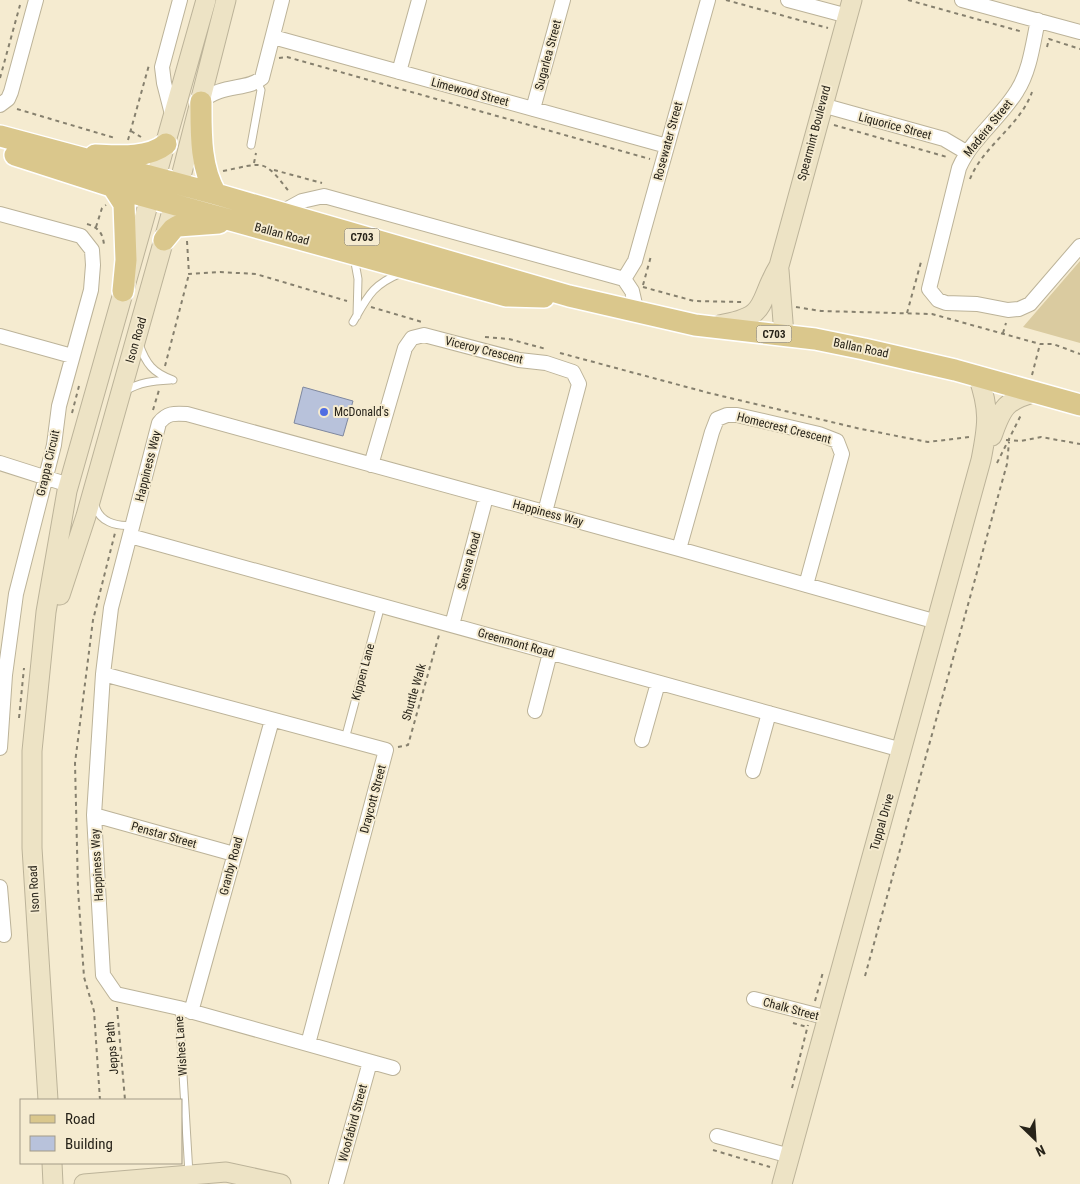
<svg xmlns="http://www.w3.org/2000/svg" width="1080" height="1184" font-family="'Roboto Condensed',sans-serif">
<rect width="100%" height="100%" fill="#f5ebd0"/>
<path fill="#dacba0" d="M1080,261v82l-57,-16z"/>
<path fill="#b8c2db" stroke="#7f889f" d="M303,387l50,14 -10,35 -49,-13z"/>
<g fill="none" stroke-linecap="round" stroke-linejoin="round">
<defs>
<path id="lane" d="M251,145l10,-55 -4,-8
M354,257l4,22 -1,37
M353,322c15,-26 19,-37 48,-49
M139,344c7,20 14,29 34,36
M125,391c15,-9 28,-10 45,-11
M95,504c3,18 22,23 38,21
M345,739l36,-134
M179,1008l10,166"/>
<path id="street" d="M788,0l60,16
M962,0l118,32
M1038,20c-5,23 -8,51 -21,71 -17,28 -45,47 -58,77l-30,121 9,11 8,3 31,1 31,6 11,-1 11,-5 50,-58
M273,37l394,109
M399,72l20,-72
M201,102c21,-19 46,-11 61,-24l20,-78
M0,105l8,-6 3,-7 25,-92
M822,105l122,34 22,13
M533,109l30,-109
M173,118l-9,-35 -2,-16 18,-67
M280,213l22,-12 22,-5 300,83 8,12 5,22
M0,214l81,22 11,14 1,15 -2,25 -32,116 -5,39 -38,149 -11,81 -5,73
M624,279l11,-18 73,-261
M0,336l72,20
M0,463l69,22
M371,465l34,-117 7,-10 12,-3 95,25 27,3 27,9 6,12 -34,128
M130,536l772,214
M679,549l33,-117 5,-13 10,-4h10l82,19 18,7 5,13 -36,131
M452,625l34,-128
M103,674l283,76 -78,294
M535,711l15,-58
M642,740l16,-57
M753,771l16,-58
M94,815l140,39
M0,887l4,48
M754,999l74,19
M191,1012l81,-292
M393,1068l-214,-60 -63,-14 -13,-19 -9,-160 9,-141 8,-66 48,-185c8,-10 15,-10 28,-9l492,135 258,73
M717,1136l73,20
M336,1184l34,-122"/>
<path id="secondary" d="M779,270l5,65
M719,325c52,-9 37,-21 60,-59l73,-266
M992,436c10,-29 14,-36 44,-44
M60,595l26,-79 88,-312 52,-204
M48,1100l-16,-252v-97l14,-139 21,-121 139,-491
M52,1163l1,21
M84,1184l142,-12 55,12
M782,1184l199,-724c7,-35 9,-50 -3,-84"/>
<path id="primary" d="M201,102c0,31 -1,65 15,92
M0,136l216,58 353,102 126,29 120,14 49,10 91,21 125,35
M15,155l121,39 370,102 38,1
M95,155c22,1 53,4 71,-11
M113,187l11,17 2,56 -3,31
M164,240l9,-11 5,-3 41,-3"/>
</defs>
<use href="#lane" stroke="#bcb399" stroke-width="9"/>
<use href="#street" stroke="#bcb399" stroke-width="16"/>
<use href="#secondary" stroke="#bcb399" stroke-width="21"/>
<use href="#primary" stroke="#fff" stroke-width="24"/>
<path stroke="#86806e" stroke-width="2" stroke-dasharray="4 4" stroke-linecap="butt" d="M726,0l102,28
M908,0l115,32
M1047,47l2,-8 31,10
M279,58l8,-1 363,102
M0,78l20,-73
M17,109l98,29
M834,125l113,32
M131,131l10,6
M128,140l21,-75
M254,163l2,-10
M274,170l48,13
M223,171c41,-8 40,-14 67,22
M970,179c13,-33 50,-53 62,-87
M87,224c11,3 16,9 17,21
M96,227l6,-19 4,-3
M187,241l2,33 31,-2 36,2 91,27
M643,285l8,-29
M643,287l51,14 48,1
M371,307l51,15
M796,307l25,4 111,3 108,30h13l27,10
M907,313l14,-51
M1003,333l3,-10
M485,337l24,2 37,10
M560,353l149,40 152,36 67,13 41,-5
M165,366l24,-92
M1032,375l8,-31
M153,410l6,-20
M72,413l7,-27
M1006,440l15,1 20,-4 39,7
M997,463l25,-50
M19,718l5,-50
M398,747l10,-2 31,-110
M865,976l142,-512 2,-22
M815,1001l8,-29
M117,1007l8,93
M793,1023l14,4
M792,1088l16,-63
M100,1100l-6,-89 -10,-34 -6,-88 -3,-126 18,-143 22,-87
M713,1150l57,17"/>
<use href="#lane" stroke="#fff" stroke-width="7"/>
<use href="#street" stroke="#fff" stroke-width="14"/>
<use href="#secondary" stroke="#ede3c5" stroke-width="19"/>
<use href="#primary" stroke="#dac78c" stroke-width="21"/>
</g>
<circle fill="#506de2" stroke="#f5ebd0" stroke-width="2" cx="324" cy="412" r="5"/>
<g text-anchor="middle" stroke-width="4" stroke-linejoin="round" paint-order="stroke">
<g fill="#f5ebd0" stroke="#655f50" stroke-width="1">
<rect x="344.5" y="228.5" width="35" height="17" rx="4"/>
<rect x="756.5" y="325.5" width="35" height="17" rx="4"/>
</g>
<g font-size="11" font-weight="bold" fill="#272319">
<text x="362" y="241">C703</text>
<text x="774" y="338">C703</text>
</g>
<g font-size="12" fill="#272319" stroke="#f5ebd0">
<text transform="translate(548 55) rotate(-75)" y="4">Sugarlea Street</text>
<text transform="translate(470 92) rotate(15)" y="4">Limewood Street</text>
<text transform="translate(895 126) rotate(15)" y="4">Liquorice Street</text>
<text transform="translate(988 128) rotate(-51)" y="4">Madeira Street</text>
<text transform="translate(814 133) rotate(-75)" y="4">Spearmint Boulevard</text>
<text transform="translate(668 141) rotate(-75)" y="4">Rosewater Street</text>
<text transform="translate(282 234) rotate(15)" y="4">Ballan Road</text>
<text transform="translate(136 340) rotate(-74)" y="4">Ison Road</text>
<text transform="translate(861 348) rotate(12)" y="4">Ballan Road</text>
<text transform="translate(484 350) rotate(14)" y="4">Viceroy Crescent</text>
<text transform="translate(784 428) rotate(14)" y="4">Homecrest Crescent</text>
<text transform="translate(48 463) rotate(-77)" y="4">Grappa Circuit</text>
<text transform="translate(148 466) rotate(-76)" y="4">Happiness Way</text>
<text transform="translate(548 513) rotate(15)" y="4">Happiness Way</text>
<text transform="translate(469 561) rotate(-75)" y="4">Sensra Road</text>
<text transform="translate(516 643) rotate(16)" y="4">Greenmont Road</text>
<text transform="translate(363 672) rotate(-75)" y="4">Kippen Lane</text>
<text transform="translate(414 692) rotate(-74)" y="4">Shuttle Walk</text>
<text transform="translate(373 799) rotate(-75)" y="4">Draycott Street</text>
<text transform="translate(882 822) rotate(-74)" y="4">Tuppal Drive</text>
<text transform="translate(164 835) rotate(16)" y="4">Penstar Street</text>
<text transform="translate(97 865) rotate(-93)" y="4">Happiness Way</text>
<text transform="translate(231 866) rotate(-75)" y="4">Granby Road</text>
<text transform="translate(34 889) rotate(-93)" y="4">Ison Road</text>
<text transform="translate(791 1009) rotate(15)" y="4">Chalk Street</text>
<text transform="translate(181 1046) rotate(-94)" y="4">Wishes Lane</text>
<text transform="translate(112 1048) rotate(-95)" y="4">Jepps Path</text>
<text transform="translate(353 1123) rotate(-75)" y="4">Woofabird Street</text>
</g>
<g font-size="12" fill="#272319" stroke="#f5ebd0" text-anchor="start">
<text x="334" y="416">McDonald's</text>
</g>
</g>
<rect x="20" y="1099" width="162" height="65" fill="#f5ebd0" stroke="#a39b87"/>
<rect x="30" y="1115" width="25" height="8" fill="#dac78c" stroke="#a39b87"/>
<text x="65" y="1124" font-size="15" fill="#272319">Road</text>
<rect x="30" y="1136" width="25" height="15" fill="#b8c2db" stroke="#a39b87"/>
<text x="65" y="1149" font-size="15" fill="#272319">Building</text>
<g transform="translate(1035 1139) rotate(155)" stroke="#f5ebd0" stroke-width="4" paint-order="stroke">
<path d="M0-4L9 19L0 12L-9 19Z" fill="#272319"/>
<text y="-8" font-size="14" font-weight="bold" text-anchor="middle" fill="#272319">N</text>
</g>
</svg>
